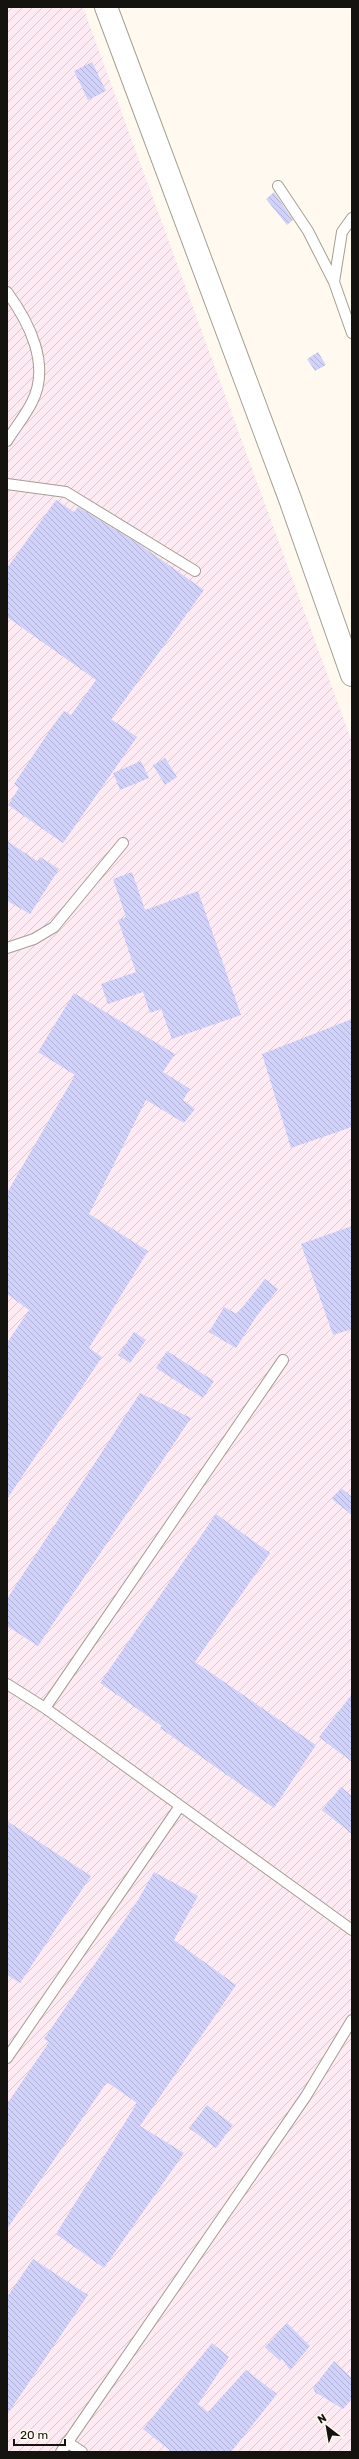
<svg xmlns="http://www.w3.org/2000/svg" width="359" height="2459" font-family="Rubik,sans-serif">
<defs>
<pattern id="industrial-furrows" width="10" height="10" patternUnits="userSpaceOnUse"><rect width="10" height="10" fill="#fdeaf3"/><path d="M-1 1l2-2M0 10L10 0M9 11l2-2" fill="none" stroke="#d8c8cf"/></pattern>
<pattern id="building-back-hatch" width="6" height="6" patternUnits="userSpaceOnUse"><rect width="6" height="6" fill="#d1d2fb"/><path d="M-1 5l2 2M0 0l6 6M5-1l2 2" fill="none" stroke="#b3b3d6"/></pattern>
</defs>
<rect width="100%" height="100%" fill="#fff9ef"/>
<path fill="url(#industrial-furrows)" d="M7,7h76l269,735v1710h-345z"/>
<path fill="url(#building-back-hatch)" d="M92,62l14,29 -18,9 -14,-29z
M274,192l19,28 -6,5 -21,-26z
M318,352l8,13 -11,6 -8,-12z
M56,500l18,12 4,-5 61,37 65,46 -93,129 26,18 -74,106 -55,-38 11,-17 -5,-4 38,-57 12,-16 7,4 25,-35 -89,-63v-49z
M165,758l12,19 -12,8 -12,-20z
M141,761l8,17 -29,12 -7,-17z
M7,841l30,20 3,-4 19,12 -29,45 -23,-13z
M132,872l13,38 53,-19 43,124 -69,24 -11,-30 -11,4 -7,-21 -35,12 -7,-20 35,-12 -18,-52 8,-3 -13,-38z
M74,993l101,61 -12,18 27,17 -7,11 12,9 -11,14 -38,-23 -57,114 59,37 -59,97 13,9 -95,142v-156l22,-33 -22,-16v-101l68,-118 -37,-23z
M352,1019v108l-61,21 -29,-94z
M352,1226v103l-19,6 -32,-91z
M265,1279l13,10 -22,28 -20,31 -27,-16 15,-25 13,7z
M134,1332l12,8 -16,23 -12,-8z
M167,1351l47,30 -11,17 -47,-30z
M140,1393l51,25 -153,228 -31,-20v-27z
M341,1488l11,9v18l-20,-16z
M216,1514l54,39 -75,109 121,83 -42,63 -114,-80 2,-2 -62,-43z
M352,1694v68l-33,-25z
M341,1787l11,9v38l-30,-24z
M7,1821l84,55 -71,107 -13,-8z
M154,1872l44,24 -24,44 62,45 -96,141 44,27 -80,115 -48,-34 81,-131 -30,-21 -100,147v-125l42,-62 -5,-3 94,-139z
M207,2105l26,20 -17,23 -27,-20z
M33,2259l55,36 -81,120v-118z
M287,2323l23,23 -20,24 -8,-11 -2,2 -15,-14z
M212,2343l17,14 -31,47 10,8 38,-42 31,24 -46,58h-59l-29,-23z
M334,2361l18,17v21l-9,10 -28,-17 -2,-4z"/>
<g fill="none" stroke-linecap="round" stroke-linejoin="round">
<defs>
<path id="service" d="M278,186l30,45 26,51 18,51
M334,282l8,-50 10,-14
M7,292c22,30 44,73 25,110 -7,14 -17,26 -25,39
M7,484l59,8 129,79
M7,948l27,-9 20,-12 69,-84
M7,1684l38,24 307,222
M45,1708l238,-348
M7,2058l173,-252
M67,2442l15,10
M61,2452l245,-356 46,-76"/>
<path id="secondary" d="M106,7l184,492 62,176"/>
</defs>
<use href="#service" stroke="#a59f93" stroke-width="12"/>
<use href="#secondary" stroke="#a59f93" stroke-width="24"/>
<use href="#service" stroke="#fff" stroke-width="10"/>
<use href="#secondary" stroke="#fff" stroke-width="22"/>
</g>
<rect width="359" height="2459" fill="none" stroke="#15130f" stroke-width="16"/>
<g transform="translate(327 2427) rotate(329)" stroke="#fff9ef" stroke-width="3" paint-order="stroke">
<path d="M0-3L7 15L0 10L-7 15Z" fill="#15130f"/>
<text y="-6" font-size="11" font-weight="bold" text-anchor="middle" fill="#15130f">N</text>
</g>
<path d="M14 2439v6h51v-6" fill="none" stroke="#15130f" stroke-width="2"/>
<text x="20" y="2439" font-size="12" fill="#15130f" stroke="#fff9ef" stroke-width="3" paint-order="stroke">20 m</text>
</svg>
